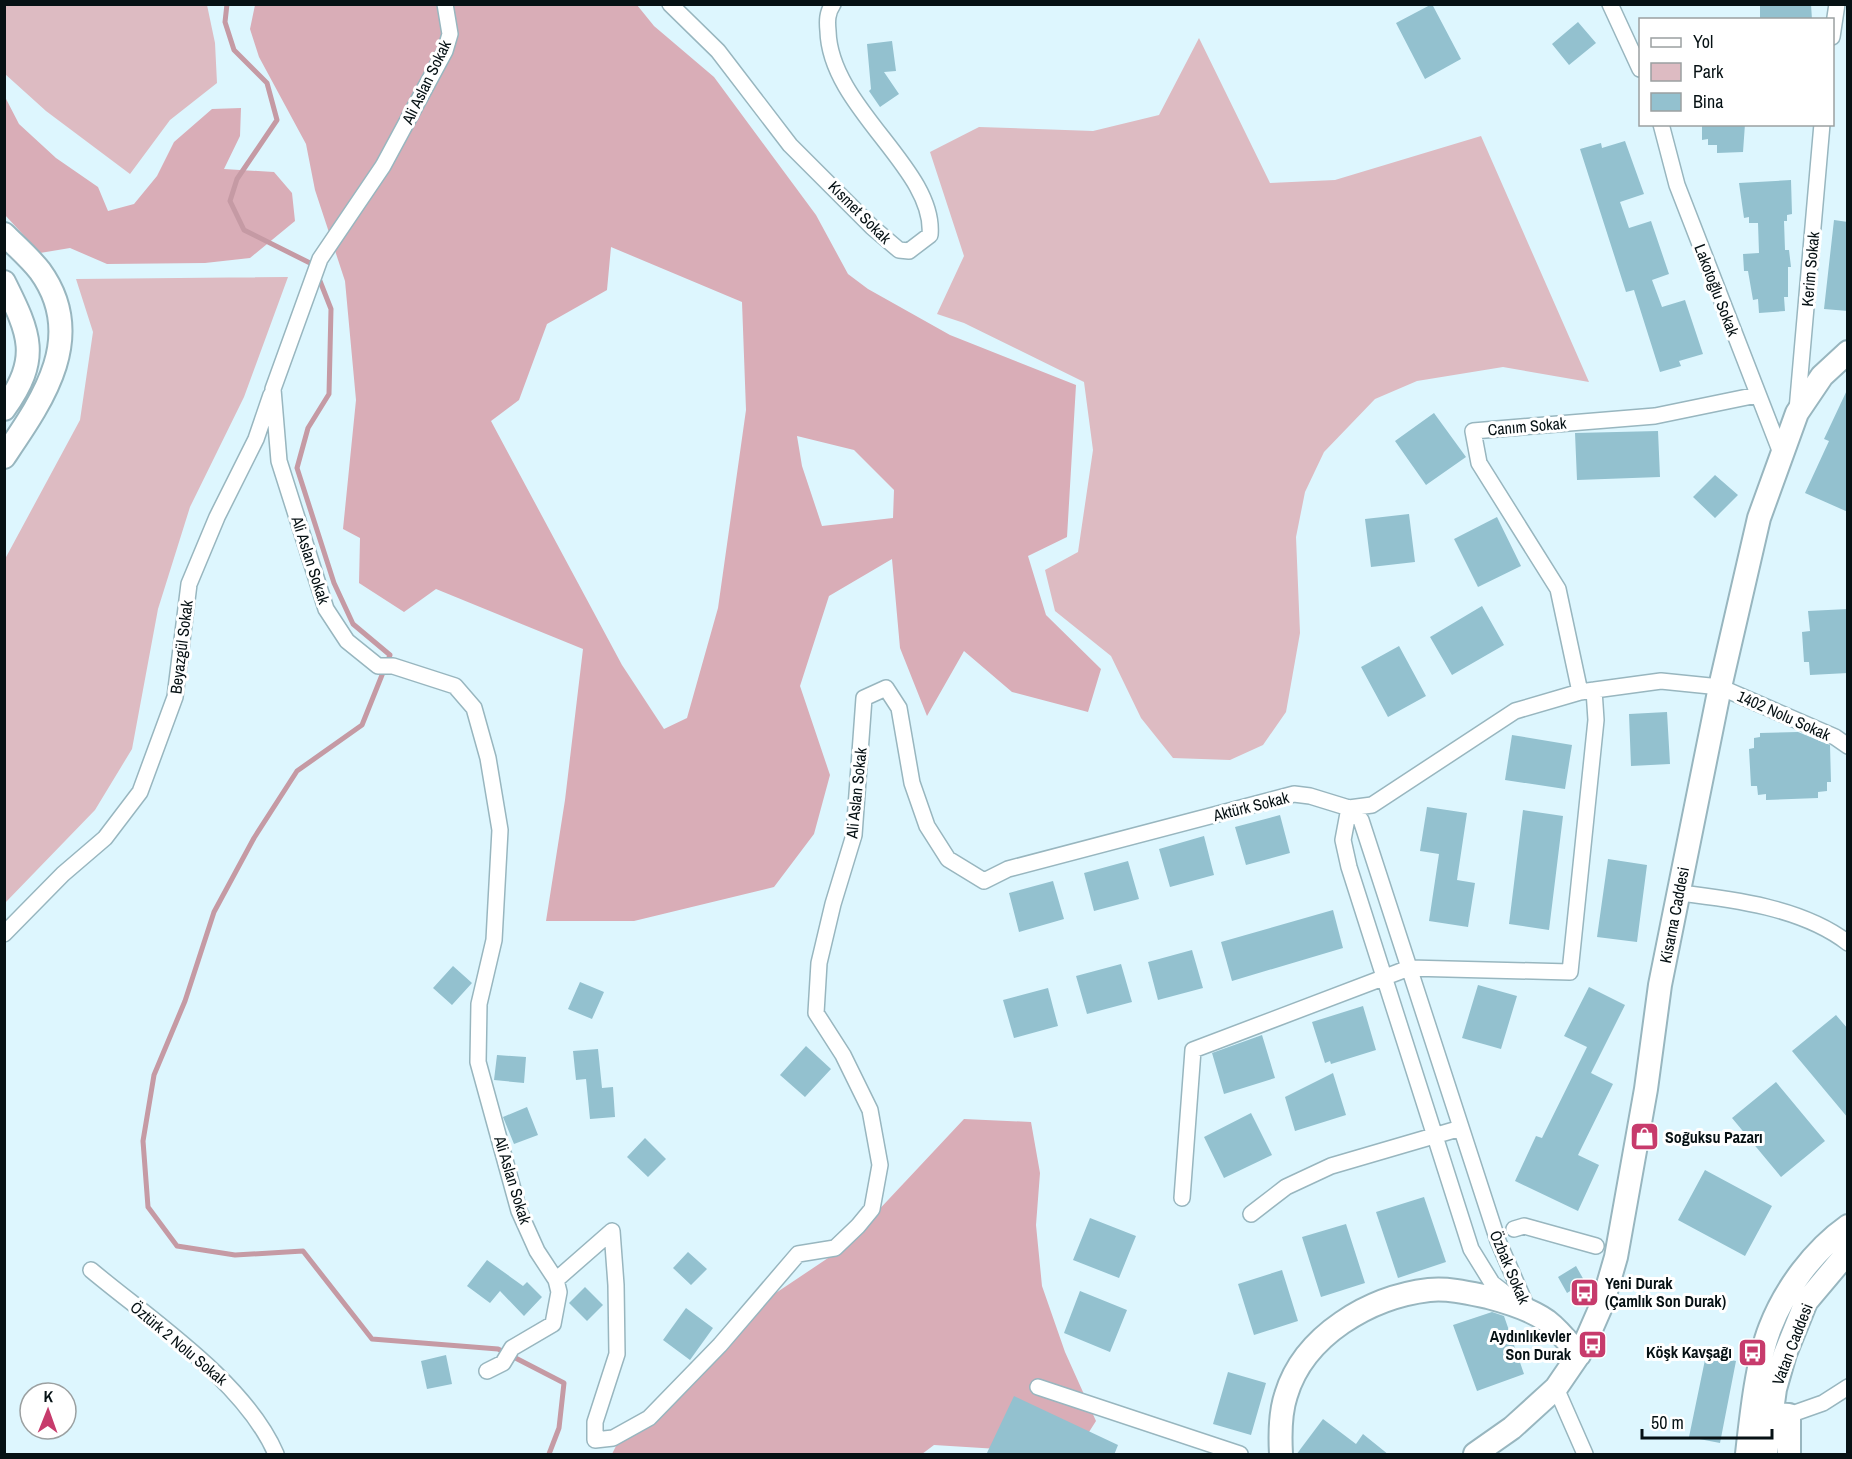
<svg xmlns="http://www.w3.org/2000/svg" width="1852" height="1459" font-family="'Archivo Narrow',sans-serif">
<rect width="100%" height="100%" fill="#ddf6fe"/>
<path fill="#ddbbc2" d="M4,5h203l8,38 2,40 -47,37 -40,54 -84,-63 -41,-37z
M1199,38l71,145 65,-3 146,-44 108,246 -86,-15 -86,14 -42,18 -51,53 -19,40 -9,45 4,96 -14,79 -23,33 -33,15 -57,-2 -32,-40 -30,-62 -56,-45 -10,-41 33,-18 15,-102 -9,-68 -120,-59 -27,-9 27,-58 -34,-104 49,-25 114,4 66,-16z
M288,277l-44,120 -54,110 -32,102 -26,140 -37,61 -90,93v-344l75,-139 13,-88 -17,-53z"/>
<path fill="#d9adb7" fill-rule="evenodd" d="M255,5h382l17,21 60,51 102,138 32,59 20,15 82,46 126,50 -9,152 -39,19 18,59 55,54 -13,43 -76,-20 -48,-41 -37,65 -27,-68 -8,-89 -63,37 -29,90 30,89 -16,59 -40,53 -140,34h-88l19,-121 18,-151 -147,-60 -32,23 -45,-29 1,-45 -17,-9 13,-129 -11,-119 -30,-91 -9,-46 -47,-87 -9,-28zM611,247l131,55 4,108 -28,198 -31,110 -23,11 -42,-64 -131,-244 28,-21 28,-76 60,-34zM797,436l57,14 40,40 -1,28 -71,8 -20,-60z
M4,95l15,29 37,34 42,29 10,24 26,-7 23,-28 17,-34 38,-33 29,-1 -1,28 -16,33 50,3 18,21 3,28 -45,37 -45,5 -98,1 -37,-16 -30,5 -35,-38z
M964,1119l67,3 9,51 -4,52 6,61 23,66 31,69 -21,33 -141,-9 -12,9h-310l9,-18 128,-125 94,-63z"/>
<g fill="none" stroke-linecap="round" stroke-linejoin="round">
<path stroke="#c59aa4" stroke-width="5" d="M227,4l-2,18 9,28 33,33 10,37 -40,59 -7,22 14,29 70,35 1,3
M318,276l13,33 -2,85 -21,34 -11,40 37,115 19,41 37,31 -28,70 -65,46 -43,67 -40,74 -29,89 -31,74 -11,66 5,66 29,39 58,9 68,-4 69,88 126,10 66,34 -5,45 -10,26"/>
</g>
<path fill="#93c1cf" d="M1432,4l29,55 -36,20 -29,-56z
M1760,4h51l1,16h-52z
M1578,22l18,21 -27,22 -17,-21z
M892,41l4,30 -12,1 15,22 -19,13 -11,-16 2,-2 -4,-45z
M1702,124h43l-2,28 -26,1v-8h-9v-6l-6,1z
M1625,141l19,53 -24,8 9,26 22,-7 18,53 -17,6 10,27 23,-7 18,54 -24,7 2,5 -21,6 -26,-82 -8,2 -46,-143 21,-6 1,5z
M1791,180l1,34 -5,1v6h-3l1,29h4l2,17h-3v30h-4l1,14 -26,2 -1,-14 -5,1 -5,-29h-4l-1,-17 16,-1 -1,-30h-9v-6l-5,1 -5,-35z
M1834,220l14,2v89l-24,-2z
M1848,388v124l-43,-19 24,-52 -5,-2z
M1434,413l32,44 -40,28 -31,-44z
M1658,431l2,46 -83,3 -2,-47z
M1715,475l23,20 -23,23 -22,-21z
M1409,514l6,48 -44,5 -6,-48z
M1497,517l24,49 -43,21 -24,-48z
M1482,606l22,39 -52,30 -22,-38z
M1848,609v64l-38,2 -1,-13h-5l-2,-30 8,-1 -2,-20z
M1399,646l27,50 -38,21 -27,-50z
M1667,712l3,52 -39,2 -2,-52z
M1798,732l32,13 1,37h-4v9l-9,1v6l-52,2v-6l-8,1 -1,-9h-6l-2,-37 5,-1v-10l6,-1v-4z
M1512,735l60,10 -7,44 -60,-9z
M1427,807l40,6 -10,67 18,3 -7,44 -39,-6 10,-67 -19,-3z
M1523,810l40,6 -14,114 -40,-6z
M1280,815l10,38 -44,12 -11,-38z
M1204,836l10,39 -44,12 -11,-38z
M1608,859l39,6 -10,77 -40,-5z
M1128,861l11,38 -45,12 -10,-38z
M1053,881l11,38 -45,13 -10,-39z
M1333,910l10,38 -111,33 -11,-39z
M1192,950l11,38 -45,12 -10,-38z
M1121,964l11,38 -45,12 -11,-38z
M453,966l19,17 -20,22 -19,-17z
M580,982l24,10 -12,27 -24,-10z
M1478,985l39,11 -16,53 -39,-11z
M1589,987l36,18 -34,68 22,11 -35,71 21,10 -21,46 -63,-30 21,-45 6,2 45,-91 -23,-11z
M1048,988l10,38 -44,12 -11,-38z
M1363,1006l13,44 -45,14 -1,-3 -5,2 -13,-41z
M1836,1015l12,14v89l-56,-67z
M1262,1035l13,43 -51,16 -12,-41z
M806,1046l25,23 -26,28 -25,-22z
M598,1049l4,39 11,-1 2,30 -25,2 -4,-40 -10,1 -3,-29z
M497,1055l29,2 -2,26 -30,-3z
M1333,1073l13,42 -51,16 -10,-34z
M1776,1082l49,59 -44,36 -49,-59z
M527,1107l11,28 -24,9 -11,-27z
M1251,1113l21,42 -48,23 -20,-41z
M645,1138l21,21 -18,18 -21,-20z
M1705,1170l67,36 -27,50 -67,-36z
M1424,1197l22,65 -48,16 -22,-66z
M1090,1218l46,18 -17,42 -46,-18z
M1346,1224l19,59 -44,14 -19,-60z
M688,1252l19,17 -16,16 -18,-17z
M487,1260l36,26 4,-4 15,15 -18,19 -24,-25 -10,12 -23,-17z
M1576,1266l9,16 -18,11 -9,-16z
M1282,1270l16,51 -44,14 -16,-51z
M585,1287l18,18 -16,16 -18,-18z
M1080,1291l47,19 -17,42 -46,-19z
M686,1308l27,20 -23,32 -27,-20z
M1492,1312l12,4 20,58 -47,17 -24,-66z
M446,1355l6,29 -25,5 -6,-28z
M1706,1355l30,6 -16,82 -31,-6z
M1228,1372l38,11 -15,52 -38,-11z
M1014,1396l104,49 -4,10h-128z
M1323,1419l33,25 7,-10 26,21h-93z"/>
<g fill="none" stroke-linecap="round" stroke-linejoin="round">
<defs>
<path id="street" d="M445,4l5,30 -5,17 -62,115 -63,93 -47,130 6,72 47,148 21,32 31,25h15l62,20 19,22 14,50 12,72 -6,110 -15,64 -1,58 41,149 18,40 19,29 56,-49 4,54 1,69 -22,68v18l18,-2 36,-20 71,-73 78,-91 37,-6 23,-22 14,-17 8,-44 -10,-55 -27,-55 -27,-42 3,-50 14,-59 21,-69 10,-137 22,-10 13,20 13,75 15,43 21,33 36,22 24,-12 286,-75 16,2 39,12 23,-3 143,-94 65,-19 81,-11 59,6 115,50 13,9
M670,4l48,47 72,94 82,82 27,23 10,1 21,-16c6,-66 -100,-127 -102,-204 -1,-10 -1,-18 5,-27
M1610,4l30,65
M1832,37l5,-33
M1661,124l16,61 104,268
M1797,410l25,-286
M1580,692l-22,-103 -79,-126 -6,-32 182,-15 102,-21
M1349,808l12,12 137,421 31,71 -37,-29 -21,-34 -122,-382 -6,-27z
M1679,893c54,6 124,15 169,50
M4,934l59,-60 42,-36 35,-46 35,-95 14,-113 28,-67 39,-78 15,-44
M1182,1198l11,-148 216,-82 161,4 26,-252 -2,-30
M1251,1214l35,-27 45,-21 130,-38
M1514,1229l10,-3 72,20
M91,1270c61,51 154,112 185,184
M487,1371l16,-8 9,-15 41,-24 6,-32 -3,-12
M1038,1387l202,67
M1556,1388l29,66
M1789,1415l34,-12 25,-16"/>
<path id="secondary" d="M4,234c12,12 26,24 36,37 48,66 2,130 -36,186
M4,282c26,52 37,76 0,127
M1756,1413l33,2v39
M1281,1454c-1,-18 -1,-41 5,-59 18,-60 84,-98 143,-105 20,-2 40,3 59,7 19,5 44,13 59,24 13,10 22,22 32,34
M1475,1454l37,-26 44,-40 26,-38 21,-48 13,-45 30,-168 14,-104 60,-298 39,-169 38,-105 25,-37 26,-24
M1747,1454c4,-36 10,-93 23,-126 15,-39 44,-78 78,-102
M1766,1454l9,-65 10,-35 21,-52 42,-50"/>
</defs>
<use href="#street" stroke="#98b6bf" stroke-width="18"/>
<use href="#secondary" stroke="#98b6bf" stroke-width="26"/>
<use href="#street" stroke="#fff" stroke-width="15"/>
<use href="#secondary" stroke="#fff" stroke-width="22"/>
</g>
<defs>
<symbol id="shop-square" viewBox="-11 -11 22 22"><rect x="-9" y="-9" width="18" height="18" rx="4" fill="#c73b6c" stroke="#fff"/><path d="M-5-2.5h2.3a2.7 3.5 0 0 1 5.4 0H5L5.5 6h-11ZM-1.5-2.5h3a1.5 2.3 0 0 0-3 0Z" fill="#fff"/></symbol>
<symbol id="bus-square" viewBox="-11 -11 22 22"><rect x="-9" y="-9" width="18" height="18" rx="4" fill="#c73b6c" stroke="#fff"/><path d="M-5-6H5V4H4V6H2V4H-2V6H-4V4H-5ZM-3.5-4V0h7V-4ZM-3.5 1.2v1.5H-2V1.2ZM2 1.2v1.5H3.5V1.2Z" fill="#fff"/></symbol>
</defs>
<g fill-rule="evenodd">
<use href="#shop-square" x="1628" y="1120" width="33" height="33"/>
<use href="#bus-square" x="1568" y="1276" width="33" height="33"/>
<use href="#bus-square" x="1576" y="1328" width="33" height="33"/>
<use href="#bus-square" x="1736" y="1336" width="33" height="33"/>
</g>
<g text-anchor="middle" stroke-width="6" stroke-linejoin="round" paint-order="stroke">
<g font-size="16" fill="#061114" stroke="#fff">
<text transform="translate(426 82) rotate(-64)" y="6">Ali Aslan Sokak</text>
<text transform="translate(860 212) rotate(45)" y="6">Kısmet Sokak</text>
<text transform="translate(1810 269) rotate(-85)" y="6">Kerim Sokak</text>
<text transform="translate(1717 290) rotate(69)" y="6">Lakotoğlu Sokak</text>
<text transform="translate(1527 426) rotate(-5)" y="6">Canım Sokak</text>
<text transform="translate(311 560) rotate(72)" y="6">Ali Aslan Sokak</text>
<text transform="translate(181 647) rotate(-83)" y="6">Beyazgül Sokak</text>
<text transform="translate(1784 715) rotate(24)" y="6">1402 Nolu Sokak</text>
<text transform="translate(856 793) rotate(-84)" y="6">Ali Aslan Sokak</text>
<text transform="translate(1251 806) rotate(-14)" y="6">Aktürk Sokak</text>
<text transform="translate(1674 915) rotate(-79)" y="6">Kisarna Caddesi</text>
<text transform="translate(513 1180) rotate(73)" y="6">Ali Aslan Sokak</text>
<text transform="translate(1510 1267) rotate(67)" y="6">Özbak Sokak</text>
<text transform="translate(179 1343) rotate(40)" y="6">Öztürk 2 Nolu Sokak</text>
<text transform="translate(1792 1344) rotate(-69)" y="6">Vatan Caddesi</text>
</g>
<g font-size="16" font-weight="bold" fill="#061114" stroke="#fff" text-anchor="start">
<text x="1665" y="1143">Soğuksu Pazarı</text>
<text x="1605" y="1289">Yeni Durak<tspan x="1605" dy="18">(Çamlık Son Durak)</tspan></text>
<text x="1571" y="1342" text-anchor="end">Aydınlıkevler<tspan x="1571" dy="18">Son Durak</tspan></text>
<text x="1732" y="1358" text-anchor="end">Köşk Kavşağı</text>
</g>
</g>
<rect width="1852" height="1459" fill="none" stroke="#061114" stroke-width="12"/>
<rect x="1639" y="18" width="195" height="108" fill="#ffffff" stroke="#9ba0a1" stroke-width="1.5"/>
<rect x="1651" y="38" width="30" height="9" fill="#ffffff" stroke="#9ba0a1" stroke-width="1.5"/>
<text x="1693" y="48" font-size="18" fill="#061114">Yol</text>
<rect x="1651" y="63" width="30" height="18" fill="#ddbbc2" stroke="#9ba0a1" stroke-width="1.5"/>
<text x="1693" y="78" font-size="18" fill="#061114">Park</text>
<rect x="1651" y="93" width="30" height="18" fill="#93c1cf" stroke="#9ba0a1" stroke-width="1.5"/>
<text x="1693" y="108" font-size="18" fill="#061114">Bina</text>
<g transform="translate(48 1411) rotate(1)"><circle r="28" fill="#ffffff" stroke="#9ba0a1" stroke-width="1.5"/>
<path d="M0-4.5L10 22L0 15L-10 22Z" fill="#c73b6c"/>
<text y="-9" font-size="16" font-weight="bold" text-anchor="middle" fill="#061114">K</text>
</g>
<path d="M1642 1429v9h130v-9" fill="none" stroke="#061114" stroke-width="3"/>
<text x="1651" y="1429" font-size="18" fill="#061114" stroke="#ffffff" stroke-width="4.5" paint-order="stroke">50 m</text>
</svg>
